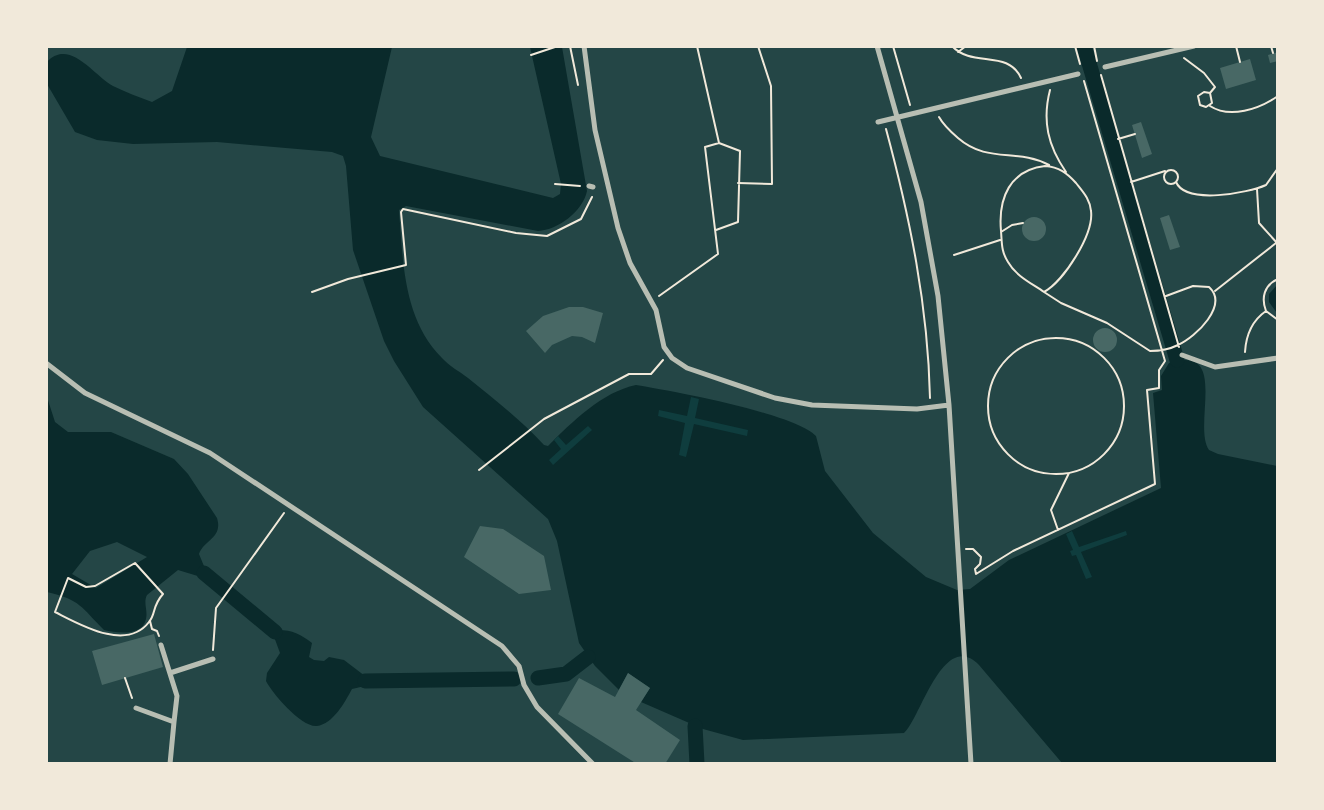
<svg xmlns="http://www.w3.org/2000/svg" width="1324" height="810" font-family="Jost,sans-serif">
<rect width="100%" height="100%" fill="#0f3d3e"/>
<path fill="#244646" d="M46,47h1231v716h-1230z"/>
<path fill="#0a2a2b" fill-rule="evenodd" d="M187,47h205l-21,90 9,19 173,42 7,-4 1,-10 -31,-137h32l25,144c-4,20 -29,39 -49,40l-132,-25 -7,4c4,51 4,109 43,148 7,8 17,13 26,20 26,21 53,42 76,67l4,1c24,-24 54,-54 88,-61 37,6 157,28 180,51l9,35 48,62 53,44 31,13 13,-1 39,-29 152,-72 -8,-95 9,-3 -1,-14 8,-13c61,-20 23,62 40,87l9,4 59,12v297h-215l-83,-98c-36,-37 -59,55 -75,68l-161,7 -40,-11 -62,-27 9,-14 -22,-15 -9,17 -24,-24 -16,-23 -22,-102 -9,-22 -125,-112 -29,-46 -10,-20 -31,-91 -7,-84 -3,-10 -11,-4 -115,-10 -84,2 -36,-4 -22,-8 -28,-48 -1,-21c23,-26 47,12 67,23 12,6 26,11 39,16l20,-11z
M1277,285v28l-8,-11v-8z
M46,394l9,28 13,10h43l63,27 14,15 29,44c6,20 -12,21 -18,36l7,17 -5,6 -23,-7 -31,25c-4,8 1,15 -1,24 -4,18 -29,14 -42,11 -23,-23 -23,-30 -57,-38zM117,542l30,15 -51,31 -24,-14 18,-23z
M278,630c15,0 22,4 34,13l-3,14 5,3 10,1 5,-4 15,3 21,16v10l-13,3c-7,13 -19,35 -35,37 -15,2 -45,-33 -51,-45l1,-8 13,-20 -7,-19z"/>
<path fill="#0f3d3e" d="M691,397l8,2 -4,19 53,12 -1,6 -53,-12 -8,33 -7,-2 6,-32 -27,-7 1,-6 28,6z
M588,426l4,4 -39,35 -4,-5 12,-11 -7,-9 4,-4 8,9z
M1072,531l7,16 47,-16 1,4 -46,17 11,25 -6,2 -10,-24 -4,1 -2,-5 3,-1 -7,-16z"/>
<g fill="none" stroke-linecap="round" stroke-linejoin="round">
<path stroke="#0a2a2b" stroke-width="15" d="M1084,46l93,314
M204,573l71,59
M538,678l28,-4 22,-17
M365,681l149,-2
M695,726l2,38"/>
</g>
<path fill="#486865" d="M1278,52v9l-8,2 -2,-8z
M1250,59l6,21 -30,9 -6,-21z
M1141,122l11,32 -10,4 -10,-33z
M1169,215l11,32 -10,3 -10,-32z
M1022 229a12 12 0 1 1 24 0a12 12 0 1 1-24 0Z
M569,307h14l20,6 -8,30 -13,-6 -10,-1 -20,9 -7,8 -19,-22 17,-15z
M1093 340a12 12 0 1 1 24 0a12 12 0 1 1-24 0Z
M480,526l23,3 41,27 7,34 -32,4 -55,-37z
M154,634l9,33 -61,18 -10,-34z
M628,673l22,15 -14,22 44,30 -15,24h-28l-79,-50 21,-36 36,19z"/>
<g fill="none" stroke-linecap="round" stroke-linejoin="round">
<path stroke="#f1e9da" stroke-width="2" d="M570,46l8,39
M893,46l17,59
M952,46c20,22 56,3 69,32
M1075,46l5,18
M1094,46l3,15
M1236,46l4,16
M1271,46l2,7
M958,52l8,-6
M531,55l27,-9
M1184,58l20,15 11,14 -5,6 2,10 -6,4 -6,-2 -2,-9 6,-4 6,1
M1101,75l78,272
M1050,90c-8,31 -2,56 16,82
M1210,106c20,13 49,3 68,-10
M939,117c5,9 12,15 19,21 30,26 59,10 91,27
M886,129c24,89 42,177 44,269
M1118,139l17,-5
M1045,166c14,1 22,7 31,17 7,9 14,16 15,28 3,23 -27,70 -47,81 -13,-9 -28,-16 -36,-30 -7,-11 -6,-19 -7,-31 -3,-33 9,-61 44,-65z
M1164 177a7 7 0 1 1 14 0a7 7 0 1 1-14 0Z
M1131,182l34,-11
M1176,182c10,23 72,11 90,3l12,-17
M738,183l34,1 -1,-98 -13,-40
M555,184l25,2
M1257,189l2,34 19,21
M716,230l22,-8 2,-71 -21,-8
M1001,232l11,-7 11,-2
M954,255l46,-15
M1278,279c-14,6 -17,19 -12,32l12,9
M1215,291l61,-48
M312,292l36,-13 58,-14 -5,-53 2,-3 113,24 31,3 34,-17 11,-22
M1044,292l17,11 46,20 43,28c9,0 20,-2 28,-6 18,-8 51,-40 31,-58l-16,-1 -27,10
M659,296l59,-42 -13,-107 14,-4 -22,-97
M988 406a68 68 0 1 1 136 0a68 68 0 1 1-136 0Z
M1245,352c1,-17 8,-32 21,-41
M479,470l65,-51 85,-45h22l12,-14
M1058,530l-7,-20 18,-37
M966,549h7l8,8 -1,7 -5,5 1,5 37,-23 142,-67 -8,-94 12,-2v-18l6,-9 -81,-280
M135,563l28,31c-11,12 -7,20 -14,28 -23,30 -70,2 -94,-10l13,-34 18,9 9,-1z
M150,621l2,8 5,2 2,5
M213,650l3,-42 68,-95
M125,678l7,20"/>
<path stroke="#b8beb3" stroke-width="5" d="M584,46l11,84 23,98 12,35 26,47 8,37 8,11 15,10 88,30 37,7 105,4 32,-4
M877,46l44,156 17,94 11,109 22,359
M1105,67l89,-21
M878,122l200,-48
M589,186l4,1
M1182,355l33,12 63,-9
M46,363l39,30 125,60 292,193 17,20 5,19 13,22 56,57
M161,645l16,51 -3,26
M170,673l43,-14
M136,708l38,14 -4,42"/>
</g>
<rect width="1324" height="810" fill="none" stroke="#f1e9da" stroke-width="96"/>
</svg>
